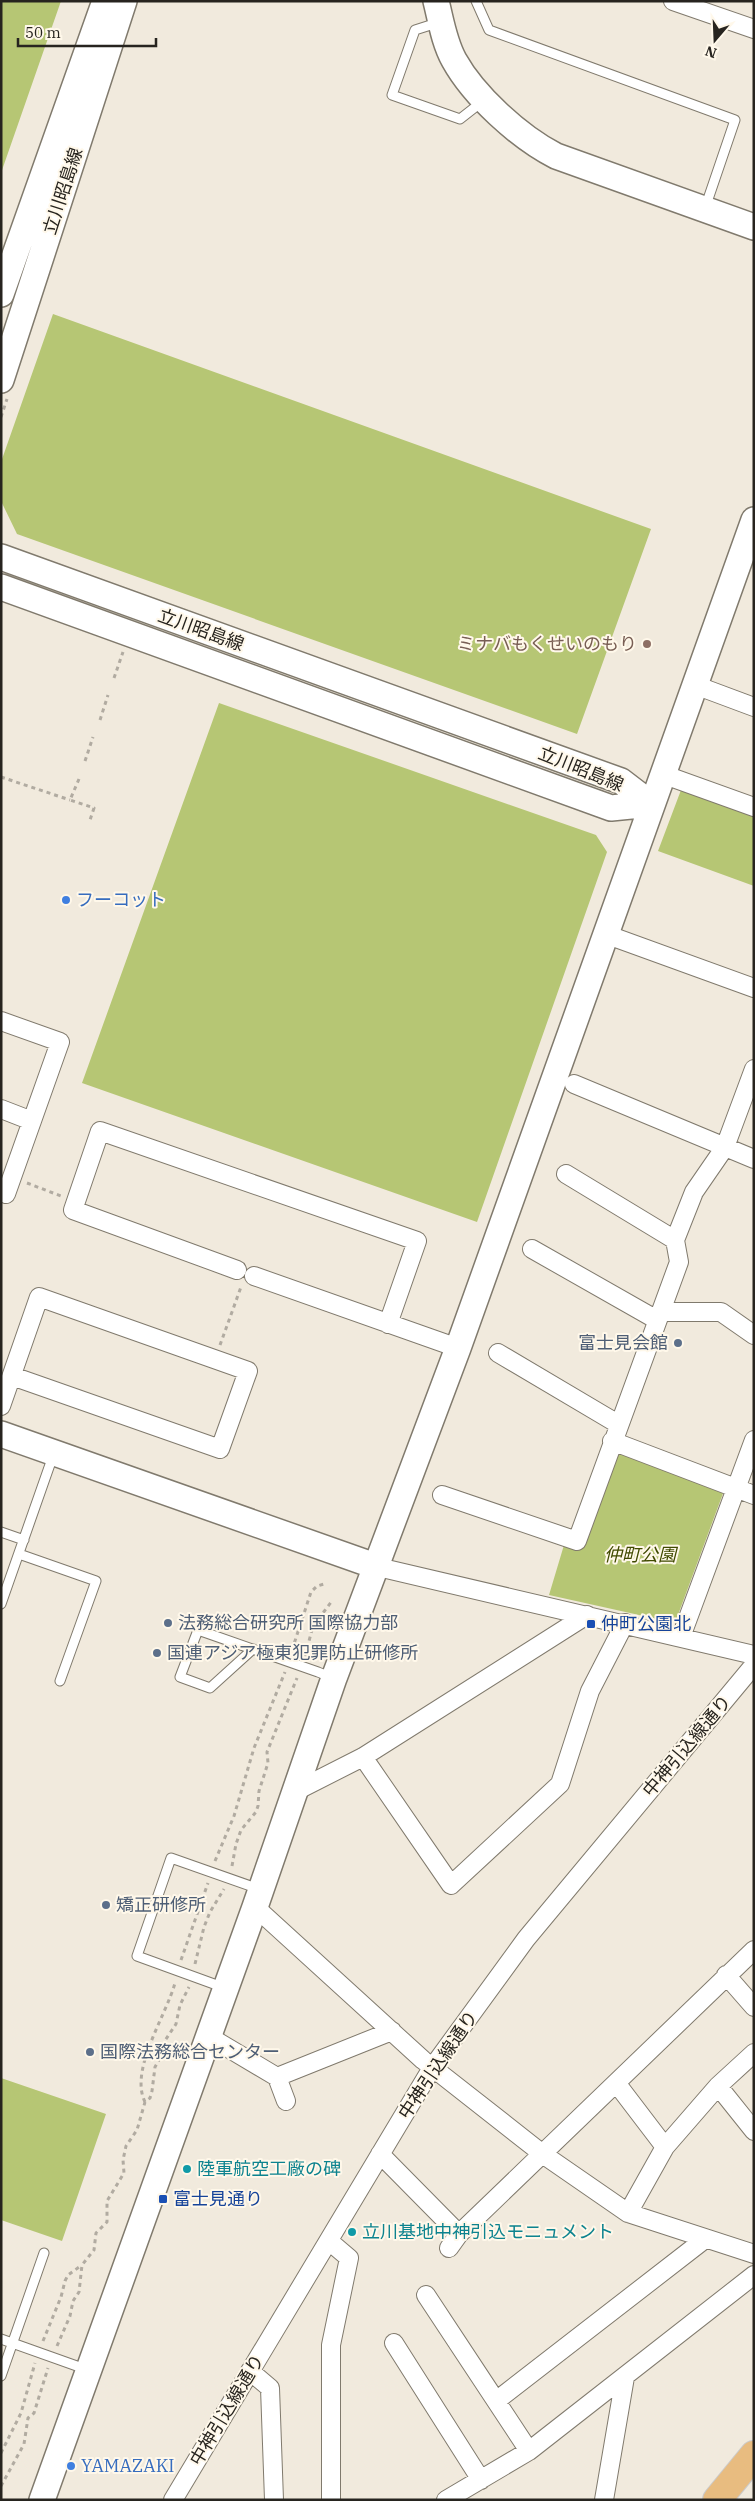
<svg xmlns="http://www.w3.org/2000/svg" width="755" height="2501" font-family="'IBM Plex Serif','Noto Sans JP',serif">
<rect width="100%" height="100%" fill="#f1eadd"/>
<path fill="#b6c674" d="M1,1h60l-60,172z
M53,314l598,215 -74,205 -560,-200 -16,-33v-39z
M219,703l377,132 11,17 -130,370 -395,-139z
M681,790l73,26v70l-96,-35z
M620,1450l105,38 -50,135 -126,-28 15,-50 21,-4z
M1,2078l105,36 -44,127 -61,-21z"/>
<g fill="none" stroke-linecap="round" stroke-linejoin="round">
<defs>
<path id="lane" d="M476,1l13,29 246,90 -30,88
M440,22l-25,8 -23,65 68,24 23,-18
M1,1532l23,8
M19,1554l77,27 -36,100
M1,1604l53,-151
M253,1649l-43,39 -30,-11 18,-47 120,42 15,6
M225,1988l-88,-32 34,-98 88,31
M1,2339l87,31
M1,2376l43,-123"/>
<path id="street" d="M673,1l81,28
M695,685l59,22
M662,774l92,33
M605,934l149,54
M1,1021l59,21 -54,152 -5,-2
M574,1084l180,75
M1,1109l31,12
M566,1174l109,66
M532,1249l125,71
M237,1270l-164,-60 27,-79 317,110 -29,83
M254,1276l204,72
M660,1312h61l33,23
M498,1353l120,71
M1,1406l38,-109 209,74 -28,78 -208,-73
M612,1441l142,54
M442,1495l135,46 102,-279 -4,-22 19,-48 31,-45 29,-78
M378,1567l376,88
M681,1637l73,-197
M363,1757l88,128 109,-101 30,-93 35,-68
M296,1791l67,-34 224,-142
M255,1907l168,153 121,95 84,58 126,41
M726,1975l28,32
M208,2036l69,41 9,24
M277,2077l115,-46
M617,2084l48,63
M718,2086l36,45
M380,2154l79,80
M628,2213l37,-66 53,-61 36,-33
M329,2241l20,17 -18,87v155
M449,2248l10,-14 295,-284
M426,2295l103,156
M394,2343l87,137
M250,2371l20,17 4,112
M496,2401l209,-162
M173,2500l259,-432 94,-129 228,-274
M446,2500l83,-49 225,-176
M604,2500l21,-123"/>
<path id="secondary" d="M436,1c5,20 8,41 18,59 20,36 65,77 102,96l198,71
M1,294l104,-293
M1,380l123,-379
M1,557l620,224 30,23
M1,587l610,221 40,-4
M1,1434l377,133
M42,2500l213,-593 79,-229 124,-330 296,-828"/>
<path id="primary" d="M717,2500l37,-45"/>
</defs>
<use href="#lane" stroke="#807a6d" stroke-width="11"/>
<use href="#street" stroke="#807a6d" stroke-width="20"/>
<use href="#secondary" stroke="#807a6d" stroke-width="28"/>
<use href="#primary" stroke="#cbcac9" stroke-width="30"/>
<path stroke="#b1aba1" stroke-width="3" stroke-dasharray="4 4" stroke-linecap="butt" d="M1,417l6,-18
M114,678l9,-26
M100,720l8,-25
M85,761l8,-24
M1,777l69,23
M79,779l-9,21 24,8 -4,12
M27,1183l34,13
M220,1345l21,-58
M292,1650l19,-58 6,-6 7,-2
M305,1656l8,-30 19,-25
M215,1861l19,-45 20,-68 31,-76
M232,1866l4,-22 5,-14 15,-18 2,-6 1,-15 9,-28 -1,-11 30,-74
M181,1960l27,-77
M195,1964l9,-37 6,-15 14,-23
M145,2102c-16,-32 21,-86 30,-119
M43,2341l18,-44 4,-16 3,-6 14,-10
M57,2346l13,-30 3,-15 6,-9 3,-27 12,-15 2,-17 11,-11v-21l17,-28 -1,-13 3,-14 11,-16 8,-28 5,-4 2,-7 3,-24 8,-14 1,-11 12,-18 4,-19 9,-18
M1,2453l20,-40 14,-50
M1,2486l23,-42 4,-26 6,-5 14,-45"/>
<use href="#lane" stroke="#fff" stroke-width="9"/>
<use href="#street" stroke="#fff" stroke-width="18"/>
<use href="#secondary" stroke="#fff" stroke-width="25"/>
<use href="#primary" stroke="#e8bc80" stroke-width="28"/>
</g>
<circle fill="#8d6e63" stroke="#fff8ea" stroke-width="2" cx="647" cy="644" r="5"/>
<g fill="#3f7fe0" stroke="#fff8ea" stroke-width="2">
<circle cx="66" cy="900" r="5"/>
<circle cx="71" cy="2466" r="5"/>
</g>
<g fill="#5c6f8a" stroke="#fff8ea" stroke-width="2">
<circle cx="678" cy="1343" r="5"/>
<circle cx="168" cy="1623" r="5"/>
<circle cx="157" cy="1653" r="5"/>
<circle cx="106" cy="1905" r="5"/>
<circle cx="90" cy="2052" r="5"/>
</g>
<g fill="#1a4fb4" stroke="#fff8ea" stroke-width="2">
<rect x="586" y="1619" width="10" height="10" rx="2.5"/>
<rect x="158" y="2194" width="10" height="10" rx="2.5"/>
</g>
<g fill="#0f9aa8" stroke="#fff8ea" stroke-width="2">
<circle cx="187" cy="2169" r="5"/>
<circle cx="352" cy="2232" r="5"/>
</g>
<g text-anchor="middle" stroke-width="4" stroke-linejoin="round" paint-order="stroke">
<g font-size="18" fill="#27241f" stroke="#fff8ea">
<text transform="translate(63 191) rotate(-72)" y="6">立川昭島線</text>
<text transform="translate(201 630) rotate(20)" y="6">立川昭島線</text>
<text transform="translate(581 769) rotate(22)" y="6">立川昭島線</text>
<text transform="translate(687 1746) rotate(-50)" y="6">中神引込線通り</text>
<text transform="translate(438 2065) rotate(-56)" y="6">中神引込線通り</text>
<text transform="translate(227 2410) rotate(-59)" y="6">中神引込線通り</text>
</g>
<g font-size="18" fill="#785e54" stroke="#fff8ea" text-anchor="end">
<text x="637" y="650">ミナバもくせいのもり</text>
</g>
<g font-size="18" fill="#366cbe" stroke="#fff8ea" text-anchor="start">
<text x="76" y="906">フーコット</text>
<text x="81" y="2472">YAMAZAKI</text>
</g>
<g font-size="18" fill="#4e5e75" stroke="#fff8ea" text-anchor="start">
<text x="668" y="1349" text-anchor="end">富士見会館</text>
<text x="178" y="1629">法務総合研究所 国際協力部</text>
<text x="167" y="1659">国連アジア極東犯罪防止研修所</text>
<text x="116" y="1911">矯正研修所</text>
<text x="100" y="2058">国際法務総合センター</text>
</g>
<g font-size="18" font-style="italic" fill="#404a00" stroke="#fff8ea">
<text x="640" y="1561">仲町公園</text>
</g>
<g font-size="18" fill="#164399" stroke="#fff8ea" text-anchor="start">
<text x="601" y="1630">仲町公園北</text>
<text x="173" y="2205">富士見通り</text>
</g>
<g font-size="18" fill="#0d838f" stroke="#fff8ea" text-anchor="start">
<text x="197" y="2175">陸軍航空工廠の碑</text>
<text x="362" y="2238">立川基地中神引込モニュメント</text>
</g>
</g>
<rect width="755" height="2501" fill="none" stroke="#27241f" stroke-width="5"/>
<g transform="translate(715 40) rotate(199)" stroke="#fff8ea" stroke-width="4" paint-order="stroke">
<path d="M0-4L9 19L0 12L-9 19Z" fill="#27241f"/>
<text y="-8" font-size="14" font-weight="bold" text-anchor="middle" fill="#27241f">N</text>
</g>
<path d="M18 38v8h138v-8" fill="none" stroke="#27241f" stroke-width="2.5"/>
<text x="25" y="38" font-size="15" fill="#27241f" stroke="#fff8ea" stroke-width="4" paint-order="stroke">50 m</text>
</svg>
